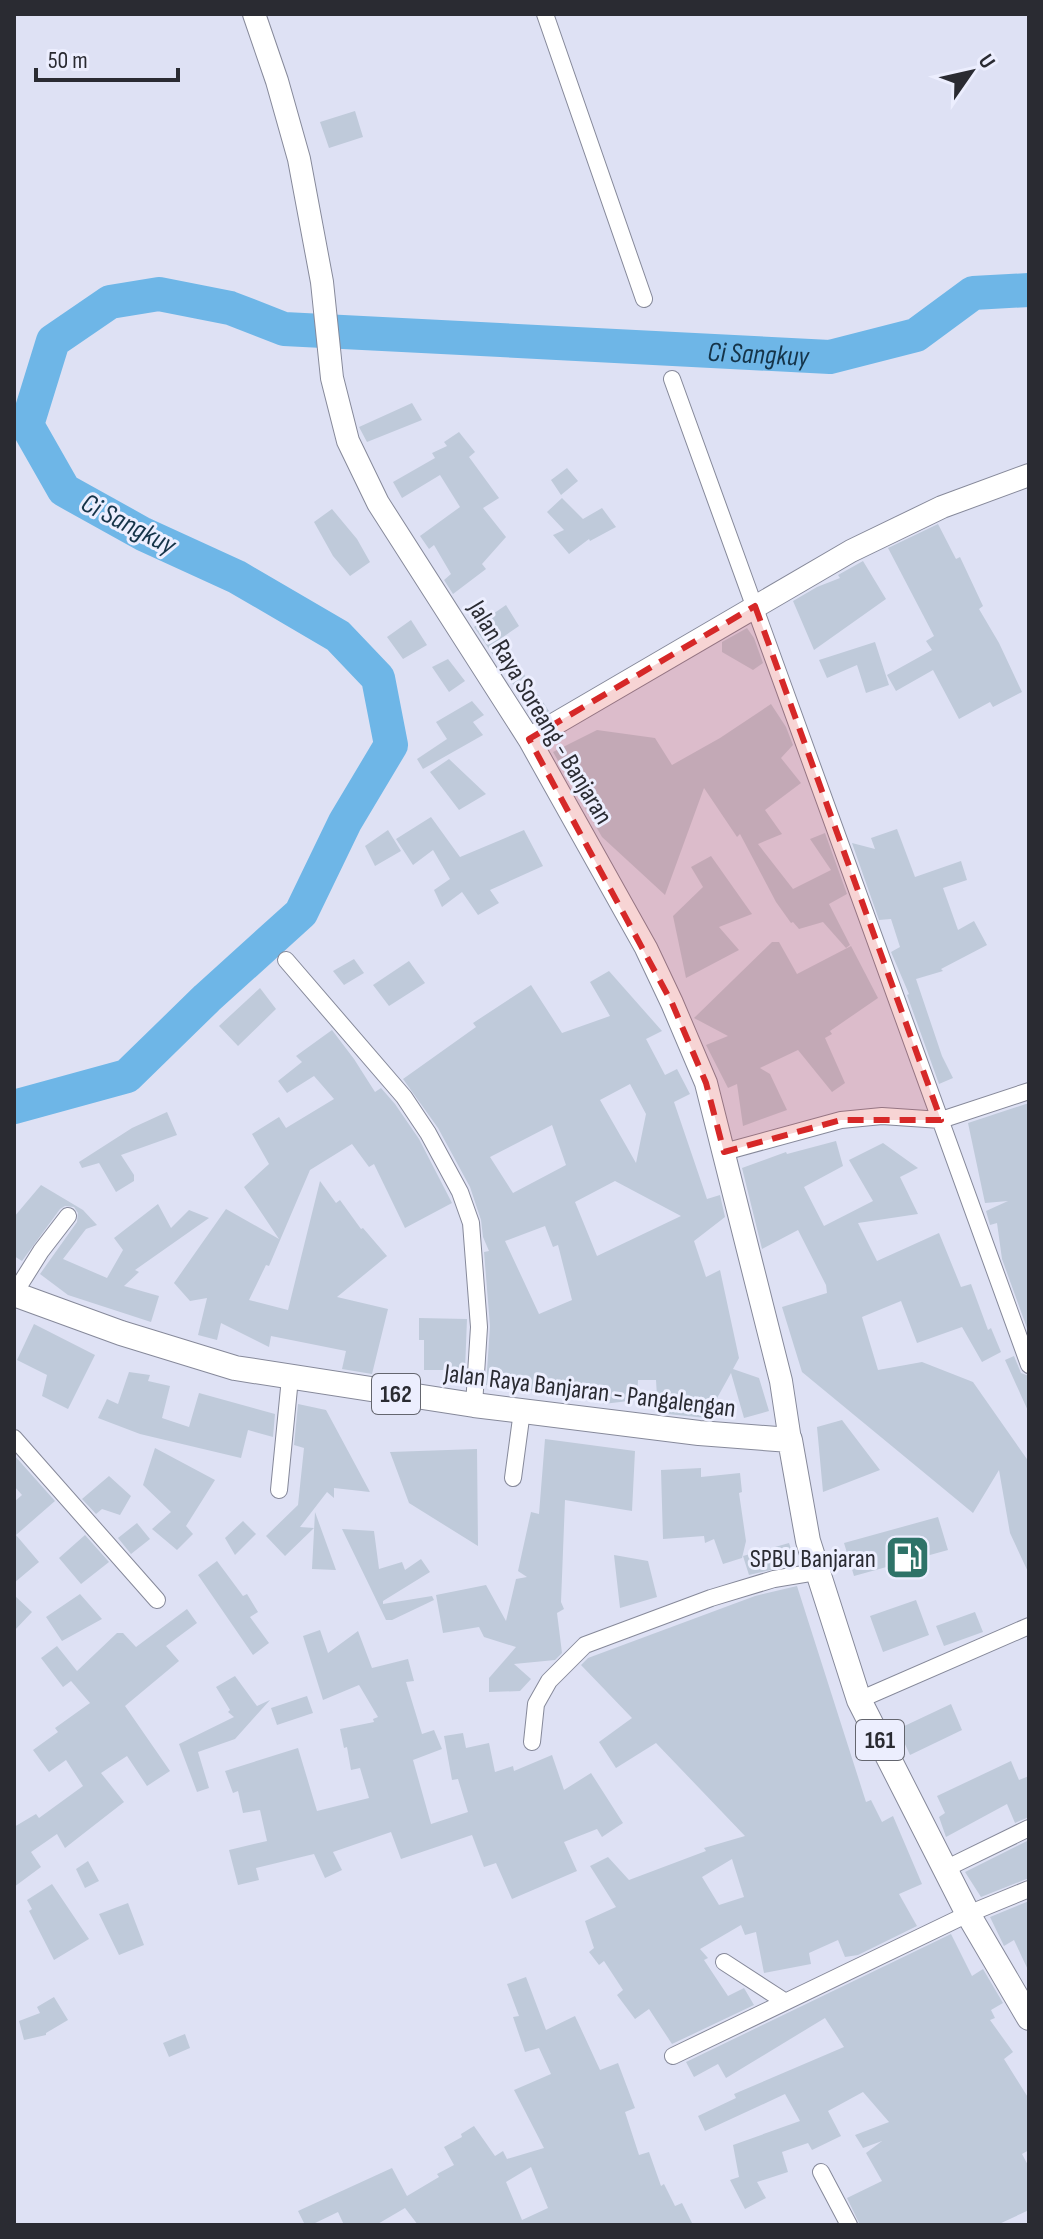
<svg xmlns="http://www.w3.org/2000/svg" width="1043" height="2239" font-family="'Sofia Sans Condensed',sans-serif">
<rect width="100%" height="100%" fill="#dee1f4"/>
<g fill="none" stroke-linecap="round" stroke-linejoin="round">
<path stroke="#6eb6e7" stroke-width="34" id="s1" d="M14,1107l113,-31 80,-78 94,-85 44,-91 46,-77 -13,-67 -40,-42 -101,-59 -94,-43 -79,-44 -37,-65 26,-84 57,-39 49,-8 71,14 54,21 546,28 86,-22 57,-42 56,-3"/>
</g>
<path fill="#bfcada" fill-rule="evenodd" d="M355,111l8,26 -34,11 -9,-26z
M412,403l10,17 -55,22 -8,-15z
M459,432l16,20 -6,5 30,41 -16,10 23,29 -24,27 4,5 -33,25 -9,-14 7,-6 -17,-29 -5,4 -9,-13 40,-29 -20,-32 -38,23 -9,-16 42,-24 -3,-5 15,-7 -3,-4z
M567,468l11,13 -17,14 -10,-15z
M562,498l21,21 19,-11 14,19 -26,14 -1,-2 -20,15 -16,-19 11,-5 -17,-18z
M332,509l25,30 13,23 -20,14 -17,-20 -19,-34z
M938,524l18,35 4,-2 23,49 -4,3 20,34 23,49 -29,15 -3,-5 -31,17 -26,-49 -37,21 -9,-16 45,-25 -6,-9 8,-5 -46,-88z
M863,561l23,38 -72,51 -21,-49 24,-14 23,-9 -2,-3z
M506,605l13,21 -19,13 49,72 -13,7 -62,-91z
M411,620l16,25 -24,14 -16,-22z
M747,628l7,10 9,25 -10,7 -31,-18v-10z
M875,642l14,43 -23,8 -9,-28 -30,13 -8,-18z
M448,659l17,22 -16,11 -17,-25z
M472,701l12,14 -11,7 10,13 -60,34 -6,-10 30,-20 -11,-17z
M771,704l15,23 7,18 -12,13 20,25 -36,27 17,24 -24,10 35,45 38,-19 -21,-31 15,-6 22,61 -18,10 21,41 -4,3 -23,-26 -24,7 -6,-7 -2,1 -15,-21 -36,-68 -3,3 -33,-49 -39,107 -63,-58 -49,-85 44,-22 58,8 17,27 48,-27z
M449,759l37,35 -27,16 -29,-38z
M431,817l29,40 64,-27 19,36 -53,24 9,13 -21,12 -16,-23 -20,15 -8,-17 16,-11 -17,-29 -20,15 -17,-26z
M897,829l18,48 46,-16 6,19 -24,8 15,42 16,-9 13,24 -46,24 2,2 -27,8 26,77 11,22 -14,6 -32,-89 2,-1 -18,-42 9,-5 -9,-28 -12,1 -27,-77 23,6 -4,-11z
M388,830l13,21 -26,15 -10,-20z
M711,856l41,58 -33,13 20,23 -53,28 -13,-62 30,-29 -12,-20z
M772,942h7l18,32 54,-28 27,52 -48,33 2,3 -7,4 20,45 -13,9 -34,-42 -38,18 10,6 17,36 -44,16 -6,-42 -9,4 -22,-43 22,-9 -34,-18z
M354,959l10,14 -20,12 -11,-14z
M409,961l16,22 -36,23 -16,-21z
M609,971l53,60 -16,8 19,36 12,-6 13,25 -16,8 33,97 13,-4 5,22 -31,24 12,36 14,-7 19,88 -6,11 26,9 10,33 -25,7 -13,-45 -25,45 -48,-5 -2,-33h-18l-1,20 -34,4v-10l-58,-7 -1,5 -58,-7 4,-59 -6,-74 5,-1 -6,-14 -2,-17 -11,-33 -32,-59 -35,-49 73,-52 -3,-4 58,-38 31,48 48,-17 -20,-34zM630,1084l16,30 -10,49 -36,-63zM552,1125l14,40 -53,28 -23,-36zM615,1181l66,35 -84,40 -22,-54zM545,1226l8,21 5,-2 14,55 -33,14 -34,-73z
M260,988l16,21 -38,37 -19,-20z
M332,1030l22,29 21,33 6,-4 14,16 24,35 33,64 -47,25 -31,-64 -5,3 -17,-23 -42,26 -41,96 -3,-1 -17,35 39,10 32,-129 16,22 4,-3 21,29 2,-1 24,28 -50,41 51,12 -16,65 -30,-5 4,-18 -75,-15 -2,11 -48,-24 -4,17 -19,-5 9,-37 -17,3 -16,-18 52,-74 53,30 -35,-52 25,-23 -17,-30 27,-17 7,11 48,-29 -20,-23 -27,17 -9,-12 24,-19 -6,-6z
M1029,1103v228h-1l-26,-72 -5,-36 -7,2 -4,-14 22,-10 -23,2 -17,-80z
M167,1112l10,23 -56,20 13,20v6l-18,11 -17,-29 -17,5 -3,-6 53,-34z
M836,1141l7,25 -39,21 20,39 49,-25 -24,-41 34,-17 35,25 -18,9 18,37 -60,9 19,38 62,-28 22,54 10,-3 17,46 3,-2 10,24 -19,10 -20,-35 -45,16 -16,-42 -39,16 16,53 44,-8 51,20 56,80v112l-19,-41 -11,-63 -26,43 -171,-141 -20,-65 45,-14 -1,-8 -28,-55 -36,19 -20,-81 44,-16 1,2z
M41,1185l42,25 14,15 -11,4 -23,30 44,19 16,-28 -9,-12 44,-34 13,24 18,-18 20,8 -74,52 4,2 -15,14 35,10 -8,26 -83,-27 -28,-21 37,-52 1,-9 -4,-6 -9,-1 -5,3 -38,52 -8,-5v-39z
M419,1318l48,1 -2,51h-41v-30h-5z
M34,1324l61,31 -27,54 -26,-13 5,-21 -30,-15z
M1014,1356l7,17 8,3v37l-24,-53z
M129,1372l21,3 -2,6 22,5 -8,32 27,9 10,-34 76,21 -2,23 -25,-7 -7,28 -101,-24 -42,-16 9,-19 11,5z
M298,1404l28,6 44,82 -36,-4v10l-7,-6 -27,35 14,1 -29,28 -19,-20 32,-31 6,-57 -10,-3z
M842,1420l38,50 -57,22 -6,-65z
M545,1439l90,12 -3,60 -67,-11 -4,102 3,7 -7,4 5,40 -7,7 -41,4 17,15 -11,12 -31,1v-14l27,-31 -32,-10 -5,-10 -36,6 -7,-38 50,-10 20,36 10,-42 11,-2 -9,-6 13,-59 8,2z
M155,1448l60,32 -29,46 7,8 -16,16 -25,-21 19,-17 -28,-27z
M477,1449l1,97 -69,-43 -19,-51z
M14,1455l41,46 -39,34 23,27 -25,21v-81l8,-7 -8,-9z
M701,1468v9l39,-4 2,19 -3,1 7,48 -4,17 -19,6 -9,-25 -9,4 -1,-7 -41,3 -2,-69z
M109,1476l22,20 -11,19 -18,-6 -6,5 -14,-15z
M315,1512l21,58 -24,-1z
M938,1517l10,33 -94,26 -10,-33z
M243,1521l13,13 -21,21 -10,-17z
M137,1523l13,16 -19,15 -13,-16z
M342,1529l32,2 5,38 23,-7 3,8 16,-11 9,13 -47,29v3l49,-8 2,4 -42,20h-6z
M85,1535l24,27 -28,22 -22,-26z
M789,1543l7,21 -47,11 -6,-19z
M614,1555l34,6 9,36 -37,11z
M217,1561l26,35 4,-2 11,18 -8,5 19,26 -16,12 -55,-80z
M797,1586l69,216 5,-2 11,22 11,-6 29,68 -23,10 18,32 -59,29 -13,2 -7,-17 -29,13 2,11 -47,9 -8,-41 -11,3 -4,-10 -41,24 8,9 -4,2 24,36 16,-8 10,17 -82,39 -23,-35 -14,10 -18,-24 6,-5 -19,-29 -5,4 -10,-13 5,-4 -9,-27 31,-14 -26,-41 18,-9 21,23 77,-29 -2,-3 41,-12 -89,-93 -40,25 -17,-26 33,-24 -51,-53 7,-7 167,-62zM732,1859l12,38 -25,8 -17,-28z
M80,1594l22,25 -40,22 -16,-24z
M14,1595l18,17 -18,19z
M916,1600l13,35 -46,17 -13,-36z
M187,1609l10,14 -31,23 13,15 -54,45 45,65 -23,15 -20,-30 -26,17 23,29 -59,46 -8,-14 -26,18 10,15 -27,20v-60l22,-13 3,4 44,-32 -17,-26 -17,12 -16,-22 25,-18 -3,-4 35,-25 -19,-22 -8,6 -22,-29 16,-12 20,25 40,-38h6l13,14z
M975,1612l8,20 -39,14 -8,-20z
M320,1630l8,23 30,-22 14,37 36,-9 6,22 -8,1 16,52 12,-4 8,19 -29,11 18,64 37,-12 -10,-33 -6,1 -8,-44 19,-3 3,15 23,-5 6,29 18,-6 1,5 38,-16 12,35 27,-17 32,50 -21,14 -5,-8 -33,13 13,29 -65,28 -16,-36 -12,4 -12,-32 -71,24 -10,-27 -58,20 9,18 -17,8 -11,-24 -58,14 3,12 -21,5 -9,-35 38,-9 -7,-31 -17,3 -5,-22 -5,2 -8,-22 73,-23 19,63 52,-13 -9,-30 -9,2 -4,-23 -3,1 -4,-19 34,-7 -1,-3 5,-2 -19,-32 -36,15 -20,-64z
M235,1676l22,30 13,-6 -35,39 -37,13 11,36 -12,4 -18,-48 55,-27 -6,-5 2,-2 -14,-23z
M307,1696l6,17 -36,12 -6,-17z
M951,1704l11,26 -52,25 -12,-26z
M1011,1761l8,19 10,-4v41l-14,6 -8,-19 -61,33 -7,-20 6,-4 -8,-17z
M1029,1840v38l-48,19 -16,-25z
M88,1861l11,20 -14,7 -9,-19z
M52,1884l37,55 -35,21 -25,-49 3,-2 -5,-9z
M1029,1901v71l-15,-32 -10,6 -14,-29z
M128,1903l16,42 -25,10 -20,-41z
M951,1934l21,42 11,-7 20,34 -12,7 4,8 -5,2 23,32 -9,7 25,40v51l-7,4 7,13v43l-32,15h-137l-13,-27 35,-17 -16,-28 16,-12 -19,7 -8,-13 34,-13 -26,-30 -35,19 13,25 -29,14 -4,-7 -26,9 6,20 -31,10 9,16 -21,11 -15,-29 9,-3 -6,-32 67,-24 -15,-27 -80,37 -7,-15 38,-18 -2,-4 110,-47 -19,-29 -99,60 -8,-14 -24,13 -8,-15z
M526,1977l20,53 29,-14 25,54 18,-7 17,45 -10,4 14,43 10,-3 12,34 3,-2 11,22 7,-3 11,22h-275l-13,-17 -29,17h-32l-6,-13 -27,13h-6l-7,-14 94,-43 15,28 32,-19 -2,-3 17,-9 -10,-18 18,-10 -1,-3 13,-8 21,30 8,-5 4,8 37,-11 -30,-58 37,-16 -12,-26 -14,4 -12,-35 6,-1 -12,-32zM531,2167l17,41 -26,12 -16,-38z
M54,1997l14,23 -22,13v2l-22,5 -5,-19 21,-8 -3,-6z
M185,2034l5,14 -21,9 -6,-14z"/>
<g fill="none" stroke-linecap="round" stroke-linejoin="round">
<defs>
<path id="street" d="M545,14l99,285
M672,379l357,986
M286,960l118,137 24,36 32,59 11,31 8,104 -5,78
M724,1152l117,-32 41,-4 59,4 88,-29
M14,1294l27,-43 27,-35
M14,1438l143,162
M513,1478l9,-67
M279,1490l11,-112
M859,1700l170,-74
M532,1742l4,-38 13,-23 36,-36 126,-47 63,-19 42,-7
M945,1869l84,-41
M724,1962l60,39
M673,2056l295,-142 61,-25
M821,2172l28,53"/>
<path id="secondary" d="M254,14l23,67 22,78 23,123 10,96 16,63 30,62 151,236 117,209 26,55 34,80 75,298 9,59
M529,739l322,-188 91,-44 87,-32"/>
<path id="primary" d="M14,1294l107,39 114,35 239,37 225,28 91,7 18,101 51,159 109,214 61,104"/>
</defs>
<use href="#street" stroke="#86899a" stroke-width="18"/>
<use href="#secondary" stroke="#86899a" stroke-width="24"/>
<use href="#primary" stroke="#86899a" stroke-width="26"/>
<use href="#street" stroke="#fff" stroke-width="16"/>
<use href="#secondary" stroke="#fff" stroke-width="22"/>
<use href="#primary" stroke="#fff" stroke-width="24"/>
</g>
<path fill="#d62828" fill-opacity="0.2" stroke="#d62828" stroke-width="6" stroke-dasharray="16 10" stroke-linejoin="round" d="M755,606l186,514h-100l-117,32 -18,-69 -34,-80 -143,-264z"/>
<defs>
<symbol id="fuel-square" viewBox="-11 -11 22 22"><rect x="-9" y="-9" width="18" height="18" rx="4" fill="#2e7368" stroke="#eceefe"/><path d="M-5.5-6h7V0h2V4h1.3V-2.5L3-4.5l.8-.8L6-3V5H2.5V1h-1V6h-7ZM-4.2-4.7v3.2H.2V-4.7Z" fill="#fff"/></symbol>
</defs>
<g fill-rule="evenodd">
<use href="#fuel-square" x="882" y="1532" width="51" height="51"/>
</g>
<g text-anchor="middle" stroke-width="6" stroke-linejoin="round" paint-order="stroke">
<g fill="#eceefe" stroke="#64666f" stroke-width="2">
<rect x="372" y="1374" width="48" height="40" rx="6"/>
<rect x="856" y="1720" width="48" height="40" rx="6"/>
</g>
<g font-size="24" font-weight="bold" fill="#2a2b32">
<text x="396" y="1402">162</text>
<text x="880" y="1748">161</text>
</g>
<g font-size="26" fill="#2a2b32" stroke="#eceefe">
<text transform="translate(541 712) rotate(59)" y="9">Jalan Raya Soreang - Banjaran</text>
<text transform="translate(590 1390) rotate(7)" y="9">Jalan Raya Banjaran - Pangalengan</text>
</g>
<g font-size="26" fill="#2a2b32" stroke="#eceefe" text-anchor="end">
<text x="876" y="1567">SPBU Banjaran</text>
</g>
<g font-size="28" font-style="italic" fill="#153449" stroke="#eceefe">
<text dy="10" stroke="none"><textPath href="#s1" startOffset="1870">Ci Sangkuy</textPath></text>
<text transform="translate(129 523) rotate(27)" y="10">Ci Sangkuy</text>
</g>
</g>
<rect width="1043" height="2239" fill="none" stroke="#2a2b32" stroke-width="32"/>
<g transform="translate(971 72) rotate(56)" stroke="#eceefe" stroke-width="6" paint-order="stroke">
<path d="M0-6L14 30L0 20L-14 30Z" fill="#2a2b32"/>
<text y="-12" font-size="22" font-weight="bold" text-anchor="middle" fill="#2a2b32">U</text>
</g>
<path d="M36 68v12h142v-12" fill="none" stroke="#2a2b32" stroke-width="4"/>
<text x="48" y="68" font-size="24" fill="#2a2b32" stroke="#eceefe" stroke-width="6" paint-order="stroke">50 m</text>
</svg>
